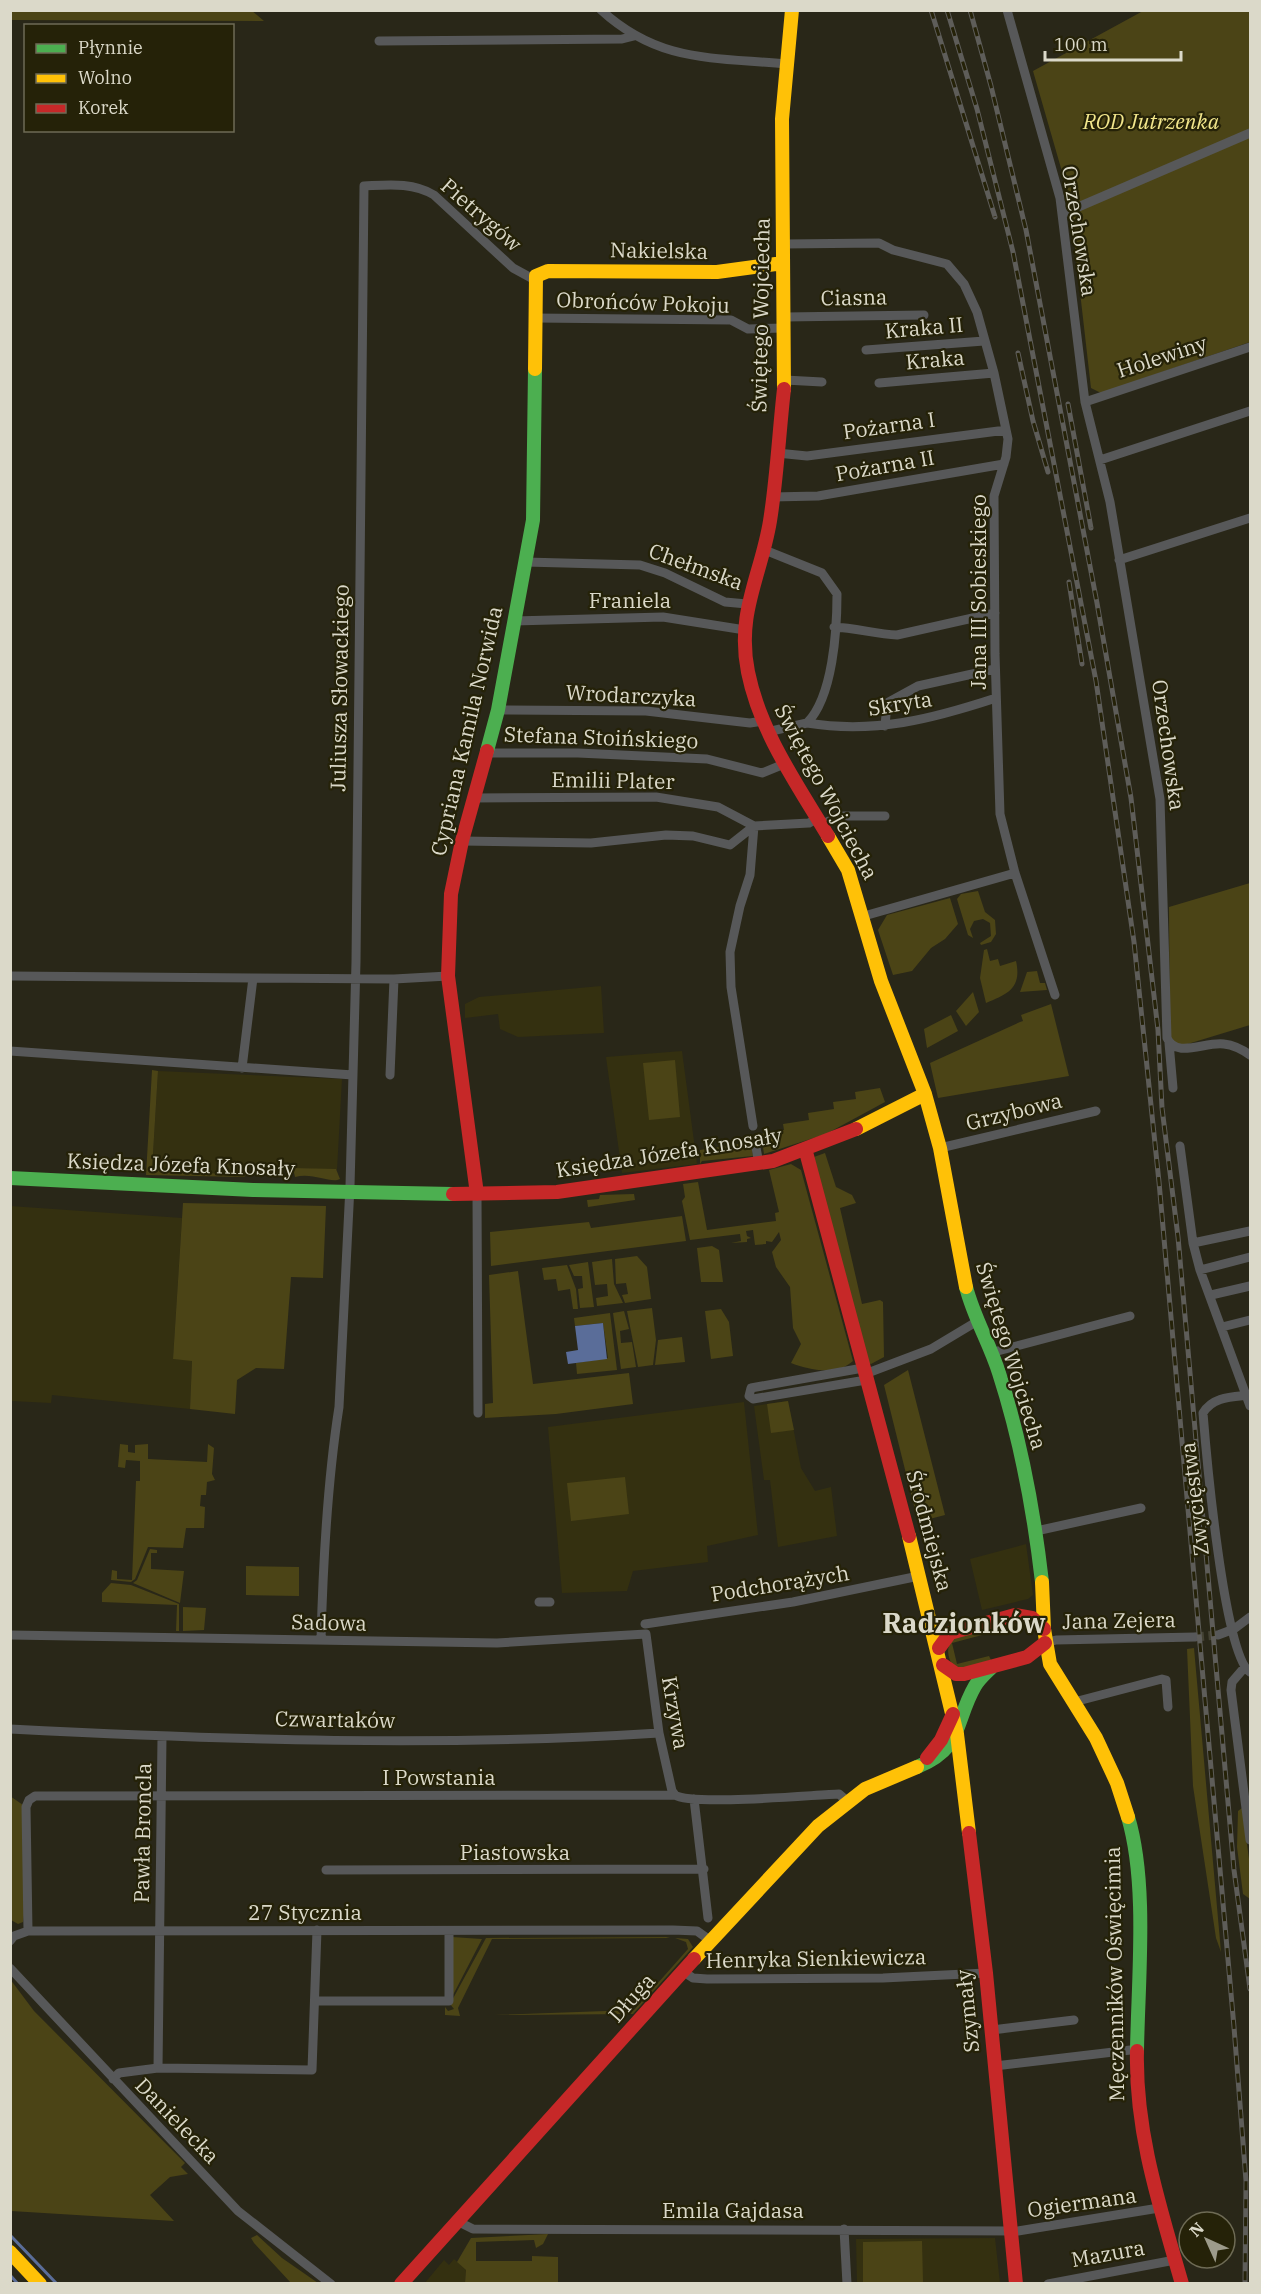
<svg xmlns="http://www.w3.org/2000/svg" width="1261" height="2294" font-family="'IBM Plex Serif',serif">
<rect width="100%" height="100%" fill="#292718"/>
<path fill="#343010" d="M601,986l3,47 -86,4 -18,-8 -2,-15 -33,4v-14l14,-7z
M682,1051l15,113 -75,9 -16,-116z
M158,1071l184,8 -5,91 -90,-4 -1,9 -94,-5z
M10,1206l172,12 -9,141 19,1 -2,49 -138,-14 -1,8 -40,-2z
M788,1401l13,67 14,23 16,-4 6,49 -59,11 -8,-67h-6l-10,-74z
M744,1402l14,133 -51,11 1,16 -75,9 -6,20 -65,2 -14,-166z
M1026,1544l7,51 -5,4 -46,11 -12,-51z
M995,2238l5,45h-143l-1,-44z
M454,2259l12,11 -1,13 -41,1 20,-24 5,5z"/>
<path fill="#4b4416" d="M11,10h240l13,11 -253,-1z
M1143,11h107v331l-149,51 -10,-5 -22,-192 -36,-125z
M1250,883v142l-69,21 -11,-7 -1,-132z
M978,891l7,21 10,8 1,14 -5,8 -10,3 -1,-2 11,-7 -1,-13 -7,-4 -9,2 -4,8 3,9 -5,-3 -11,-36 4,-5z
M950,898l8,26 -13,15 -14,9 -19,23 -19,4 -15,-45 9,-15z
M987,949l3,12 8,-2 2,7 16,-5c6,27 -8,33 -30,42l-6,-25 4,-28z
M1037,971l3,12h5l2,7 -27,2 7,-20z
M973,992l6,20 -13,14 -10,-15z
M1051,1004l18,72 -131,22 -8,-35 90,-41 3,-1 -2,-6z
M951,1015l7,16 -31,17 -3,-19z
M675,1060l5,57 -31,3 -6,-57z
M152,1070l6,1 -6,99 94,5 -2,2 -98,-2z
M880,1088l5,14 -59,32 -62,20 -3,-20 23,-4 -1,-6 26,-4 -1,-7 26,-4 -1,-7 23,-3 -1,-7z
M751,1142l2,14 -51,5 -2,3v-14z
M825,1153l11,34 16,8 4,8 -16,5 22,96 18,-4 3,2 1,55 -13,7 -5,-1 -52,-206z
M791,1164l10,6 52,191c-16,15 -44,9 -62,2l10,-19 -8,-16 -3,-41 -14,-20 -4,-15 9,-12 -2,-8 -7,10 -6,-1v3l-11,1 -2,-15 -7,1 1,5 4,2 -4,1v3l-16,1 10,-2 -1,-7 -50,6 -8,-39 3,-4 -2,-13 15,-2 9,48 69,-9 -1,-8 4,-1 -10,-42z
M293,1168l43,1 4,10c-9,5 -27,-7 -45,-2z
M634,1194l1,6 -47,7 -1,-7 12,-1 1,-4z
M183,1203l143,3 -3,72 -32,-1 -7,92 -28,-1 -19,12 -2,34 -45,-5 2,-48 -19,-2z
M682,1216l4,25 -195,25 -1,-34 99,-10 2,6z
M712,1246l7,4 4,32h-22l-4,-34z
M637,1256l10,11 4,32 -26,4 -3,-8 6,-1 -2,-11 -10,1 -1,-25z
M612,1259l2,25 9,19 -26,3 -1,-8 12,-2 -1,-12 -12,1 -3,-23z
M588,1262l6,45 -14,1 -2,-19 5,-1 -1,-12h-8l-5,-11z
M567,1265l9,24 2,20h-5l-3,-20 -12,2 -2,-12 -12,1 -2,-12z
M518,1271l15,113 96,-11 4,31 -77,10 -71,4v-14l8,-1 -4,-128z
M652,1308l4,32 -3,25 -15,2 -11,-56z
M721,1309l8,13 4,34 -22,3 -6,-48z
M624,1311l5,18 -9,2 1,12 11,-1 4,25 -15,2 -8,-56z
M610,1313l7,57 -40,4 -1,-11 32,-5 -5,-35 -28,3 -1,-8z
M682,1337l3,25 -30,3 3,-25z
M908,1370l37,145 -27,7 -34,-137z
M788,1401l6,29 -23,3 -4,-29z
M120,1444l8,1v7l7,1v-8l13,-1v15l59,3 1,-18 6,4 -2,26 3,6 -8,2 -1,13h-5l-1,11 5,1 -1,21h-18l-3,20 -35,-1 -13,32 -4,3 -20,-2 1,-10 5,1v8l15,1 4,-99h4v-20l-14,-1 -1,8 -7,-1z
M625,1477l4,37 -58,7 -4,-38z
M150,1549l7,1v3h-6v16l33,2 -4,32 -47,-20 4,-3z
M246,1566l53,1v29l-53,-1z
M111,1583l20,2 48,19v27h-3l1,-26 -75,-3v-9z
M183,1607l23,1 -2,22 -21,1z
M1014,1620l2,6 -64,17 5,21 32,-8 2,4 -27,8h-10c-8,-13 -8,-21 1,-33z
M1194,1648l27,304 -5,-14 -23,-152 -6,-137z
M10,1796l13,9 2,103 -2,14 -5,2 -7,-4z
M1242,1808l8,58v33l-7,-5 -6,-47 1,-36z
M452,1937l30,2 -29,56z
M486,1938l180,-1 4,1 -178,1 -34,69 2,8 -15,-1v-8l3,4 6,-2 -4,-5z
M675,1938l13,1 5,8 -60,67 -139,1 140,-5 54,-61 -2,-7z
M10,1979l24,32 151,152 -4,4 7,7 -18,3 -20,18 24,26 -163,-10z
M548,2234l-5,10 -7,4 -2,-8 -58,2v19h56v-5l26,1v26h-93l1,-13 -9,-8 14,-24z
M257,2235l25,23 36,25h-27l-37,-40 -3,-5z
M922,2241l1,41h-60v-40z"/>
<path fill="#5a6d99" d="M603,1323l4,36 -39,5 -2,-12 12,-2 -3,-24z"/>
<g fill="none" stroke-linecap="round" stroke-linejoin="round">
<path stroke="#5a6d99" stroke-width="3" d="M10,2235l47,49
M10,2275l8,9"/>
<path stroke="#444233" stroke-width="9" stroke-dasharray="9 4.5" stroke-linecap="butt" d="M1195,1637l23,-2"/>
<path stroke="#575859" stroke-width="9" d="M601,10c58,53 111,47 185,54
M1007,10l53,188 25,204 25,100 50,297 7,239c9,21 39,3 57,6 9,1 19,6 26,11
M379,41l243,-2 12,-3
M1062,214l188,-81
M784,244l95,-1 14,7 54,14 17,20 13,28 17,61 14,66 -2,18 -12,39 1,158 5,160 15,59 40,122
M785,317l139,-2
M535,318l196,2 17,9 37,-1
M866,350l118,-9
M785,380l37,2
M879,383l115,-10
M1085,402l165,-55
M777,453l30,3 199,-26
M1100,460l150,-49
M772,497l46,-1 186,-32
M762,549l60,24 15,21c0,36 -4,103 -30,129l-40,9
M1119,560l131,-42
M525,562l115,3 25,8 60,29 22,2
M514,621l149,-4 82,13
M834,627c22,1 42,7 63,8l98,-22
M498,710l148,1 104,12 13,-2
M807,723c68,11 125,-4 189,-25
M885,726l2,-23 31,-17 77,-17
M486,753h92l129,6 55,14 22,-9
M473,798l183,-1 62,10 36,19 55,-3 7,-4
M820,825l20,-9h45
M462,841l129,2 75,-8 27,1 37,9 24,-19
M864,916l151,-43
M10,976l243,2
M1169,1043l4,45
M10,1051l343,24
M242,1068l11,-90 141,1 54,-3
M390,1075l4,-96
M753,1126l-22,-139 -1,-35 10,-46 10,-31 4,-49
M755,1142l4,22
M1180,1146l13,97 7,27 50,136
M940,1148l156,-37
M477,1194l1,219
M1193,1243l57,-12
M1200,1270l50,-13
M1211,1295l39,-9
M1222,1327l28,-7
M990,1353l140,-37
M863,1368l-112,20 -2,8 4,3 113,-19
M865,1374l66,-25 45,-27
M1250,1395c-17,2 -37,1 -47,18 3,38 21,244 47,259
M1036,1531l105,-23
M539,1602h11
M645,1624l148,-22 126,-26
M10,1635l487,8 149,-9 13,99 13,58 3,4
M1218,1635l16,-6 16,-12
M321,1640c2,-78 6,-156 18,-233l11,-221 6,-224 8,-776c24,-1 48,-4 70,9l79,73 22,12
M1045,1643l11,-3 139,-3
M1244,1668l-12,14 -1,8 19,150
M1074,1702l88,-23 4,1 2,27
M10,1729c216,11 433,18 649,4
M694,1799l14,119
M326,1870l378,-1
M28,1931l-2,-124 3,-7 6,-4 640,-1c16,11 136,0 164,-1l8,7
M10,1941l4,-5 14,-5 645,-1 24,1 14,10
M10,1968l228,243 93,73
M684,1972l9,6 14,1 176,-1 103,-5
M315,2001h134v-70
M992,2030l82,-10
M995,2066l144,-17
M158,2068l4,-331
M113,2079l6,-6 39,-5 154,2 5,-140
M457,2221l16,8 545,2 141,-23
M844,2229l3,55
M1048,2284l127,-24"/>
<path stroke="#4caf50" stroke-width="14" d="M487,751l11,-41 35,-190 2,-151
M10,1178l243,12 200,4
M966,1287c8,31 24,57 33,86 22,68 35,139 43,209
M917,1767c47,-19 37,-45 58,-81 4,-7 11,-13 16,-18
M1128,1817c20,67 10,163 9,234"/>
<path stroke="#ffc107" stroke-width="14" d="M535,369l1,-93 12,-5 169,1 66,-9
M784,389l-2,-270 10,-109
M828,836l20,34 33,111 44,113 15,54 26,139
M856,1129l69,-35
M909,1536l48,198 12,99
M1042,1582l2,47 6,35 46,74 21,45 11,34
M694,1959l124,-133 47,-37 52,-22
M10,2252l30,32"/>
<path stroke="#c62828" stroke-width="14" d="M784,389c-5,44 -7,88 -14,132 -9,55 -34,92 -22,151 12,60 49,112 80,164
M806,1152l103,384
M453,1194l104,-2 216,-31 83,-32
M477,1194l-29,-218 3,-82 11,-53 25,-90
M939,1648l11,-15 65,-18 17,3 12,11
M943,1665l13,9h8l63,-17 18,-14
M927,1758l14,-18 12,-26
M969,1833l17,140 30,311
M1137,2051c-2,81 23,156 45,233
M401,2284l293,-325"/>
<defs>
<path id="rail" d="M931,10l64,207
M947,10l30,99 36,143 83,429 38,261 25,240 75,845 12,154 -1,103
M970,10l21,76 35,144 71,373 34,195 27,232 4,78 16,129 56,633 16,119
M1018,353l15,68 15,51
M1068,404l23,124
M1069,582l13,82"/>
</defs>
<use href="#rail" stroke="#5e5d59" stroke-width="5"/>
<use href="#rail" stroke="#252208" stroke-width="3" stroke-dasharray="9" stroke-linecap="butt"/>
</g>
<g text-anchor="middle" stroke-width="4.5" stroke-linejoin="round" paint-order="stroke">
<g font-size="21" font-style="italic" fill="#f3e78c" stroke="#252208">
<text x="1151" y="129">ROD Jutrzenka</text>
</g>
<g font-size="21" fill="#dbd9c9" stroke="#252208">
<text transform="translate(481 215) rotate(41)" y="7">Pietrygów</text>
<text transform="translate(1079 231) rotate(81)" y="7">Orzechowska</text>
<text transform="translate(659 251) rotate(1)" y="7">Nakielska</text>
<text transform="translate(854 298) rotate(-1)" y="7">Ciasna</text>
<text transform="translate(643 303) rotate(2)" y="7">Obrońców Pokoju</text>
<text transform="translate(761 315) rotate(-89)" y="7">Świętego Wojciecha</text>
<text transform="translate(924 328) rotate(-5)" y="7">Kraka II</text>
<text transform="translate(1162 357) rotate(-18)" y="7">Holewiny</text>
<text transform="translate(935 360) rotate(-5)" y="7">Kraka</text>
<text transform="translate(889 426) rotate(-8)" y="7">Pożarna I</text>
<text transform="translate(885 466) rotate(-10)" y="7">Pożarna II</text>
<text transform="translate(696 567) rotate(20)" y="7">Chełmska</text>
<text transform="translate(979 592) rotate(-90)" y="7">Jana III Sobieskiego</text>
<text x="630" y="608">Franiela</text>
<text transform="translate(340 688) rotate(-89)" y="7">Juliusza Słowackiego</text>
<text transform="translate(631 696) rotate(3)" y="7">Wrodarczyka</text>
<text transform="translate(900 704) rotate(-9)" y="7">Skryta</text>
<text transform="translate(467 731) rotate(-77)" y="7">Cypriana Kamila Norwida</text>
<text transform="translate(601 738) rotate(2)" y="7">Stefana Stoińskiego</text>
<text transform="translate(1168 745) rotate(82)" y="7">Orzechowska</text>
<text transform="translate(613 781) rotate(1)" y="7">Emilii Plater</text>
<text transform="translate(826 792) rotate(62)" y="7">Świętego Wojciecha</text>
<text transform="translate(1014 1112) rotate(-14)" y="7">Grzybowa</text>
<text transform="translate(669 1153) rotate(-9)" y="7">Księdza Józefa Knosały</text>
<text transform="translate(181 1165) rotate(2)" y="7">Księdza Józefa Knosały</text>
<text transform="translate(1011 1356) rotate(73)" y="7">Świętego Wojciecha</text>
<text transform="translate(1195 1499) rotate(-97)" y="7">Zwycięstwa</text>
<text transform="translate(929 1531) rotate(75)" y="7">Śródmiejska</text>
<text transform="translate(780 1584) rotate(-9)" y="7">Podchorążych</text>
<text transform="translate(1119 1621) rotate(-1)" y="7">Jana Zejera</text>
<text transform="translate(329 1623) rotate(1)" y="7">Sadowa</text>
<text transform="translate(675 1713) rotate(80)" y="7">Krzywa</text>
<text transform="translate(335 1720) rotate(1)" y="7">Czwartaków</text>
<text x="439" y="1785">I Powstania</text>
<text transform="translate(143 1833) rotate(-89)" y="7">Pawła Broncla</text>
<text x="515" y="1860">Piastowska</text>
<text x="305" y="1920">27 Stycznia</text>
<text transform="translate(816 1959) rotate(-1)" y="7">Henryka Sienkiewicza</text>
<text transform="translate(1115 1974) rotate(-91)" y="7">Męczenników Oświęcimia</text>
<text transform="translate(632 1998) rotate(-48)" y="7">Długa</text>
<text transform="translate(968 2011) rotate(-96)" y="7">Szymały</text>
<text transform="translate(177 2121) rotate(46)" y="7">Danielecka</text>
<text transform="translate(1082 2203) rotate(-8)" y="7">Ogiermana</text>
<text x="733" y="2218">Emila Gajdasa</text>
<text transform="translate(1108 2254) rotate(-10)" y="7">Mazura</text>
</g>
<g font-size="27" font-weight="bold" fill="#dbd9c9" stroke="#252208">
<text x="964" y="1633">Radzionków</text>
</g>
</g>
<rect width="1261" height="2294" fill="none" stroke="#dbd9c9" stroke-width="24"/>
<rect x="24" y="24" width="210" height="108" fill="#252208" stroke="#6e6b55" stroke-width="1.5"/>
<rect x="36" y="44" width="30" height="9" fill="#4caf50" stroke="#6e6b55" stroke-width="1.5"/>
<text x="78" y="54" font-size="18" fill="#dbd9c9">Płynnie</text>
<rect x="36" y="74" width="30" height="9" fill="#ffc107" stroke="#6e6b55" stroke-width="1.5"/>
<text x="78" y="84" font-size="18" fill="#dbd9c9">Wolno</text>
<rect x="36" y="104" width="30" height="9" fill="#c62828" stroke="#6e6b55" stroke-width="1.5"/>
<text x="78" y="114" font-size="18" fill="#dbd9c9">Korek</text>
<g transform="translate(1207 2240) rotate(315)"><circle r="28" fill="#252208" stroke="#6e6b55" stroke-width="1.5"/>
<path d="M0-4.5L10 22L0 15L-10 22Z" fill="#9d9b8b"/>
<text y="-9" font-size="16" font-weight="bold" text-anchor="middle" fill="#dbd9c9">N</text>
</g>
<path d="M1045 51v9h136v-9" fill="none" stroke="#dbd9c9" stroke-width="3"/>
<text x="1054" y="51" font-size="18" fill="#dbd9c9" stroke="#252208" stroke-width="4.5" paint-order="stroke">100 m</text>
</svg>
